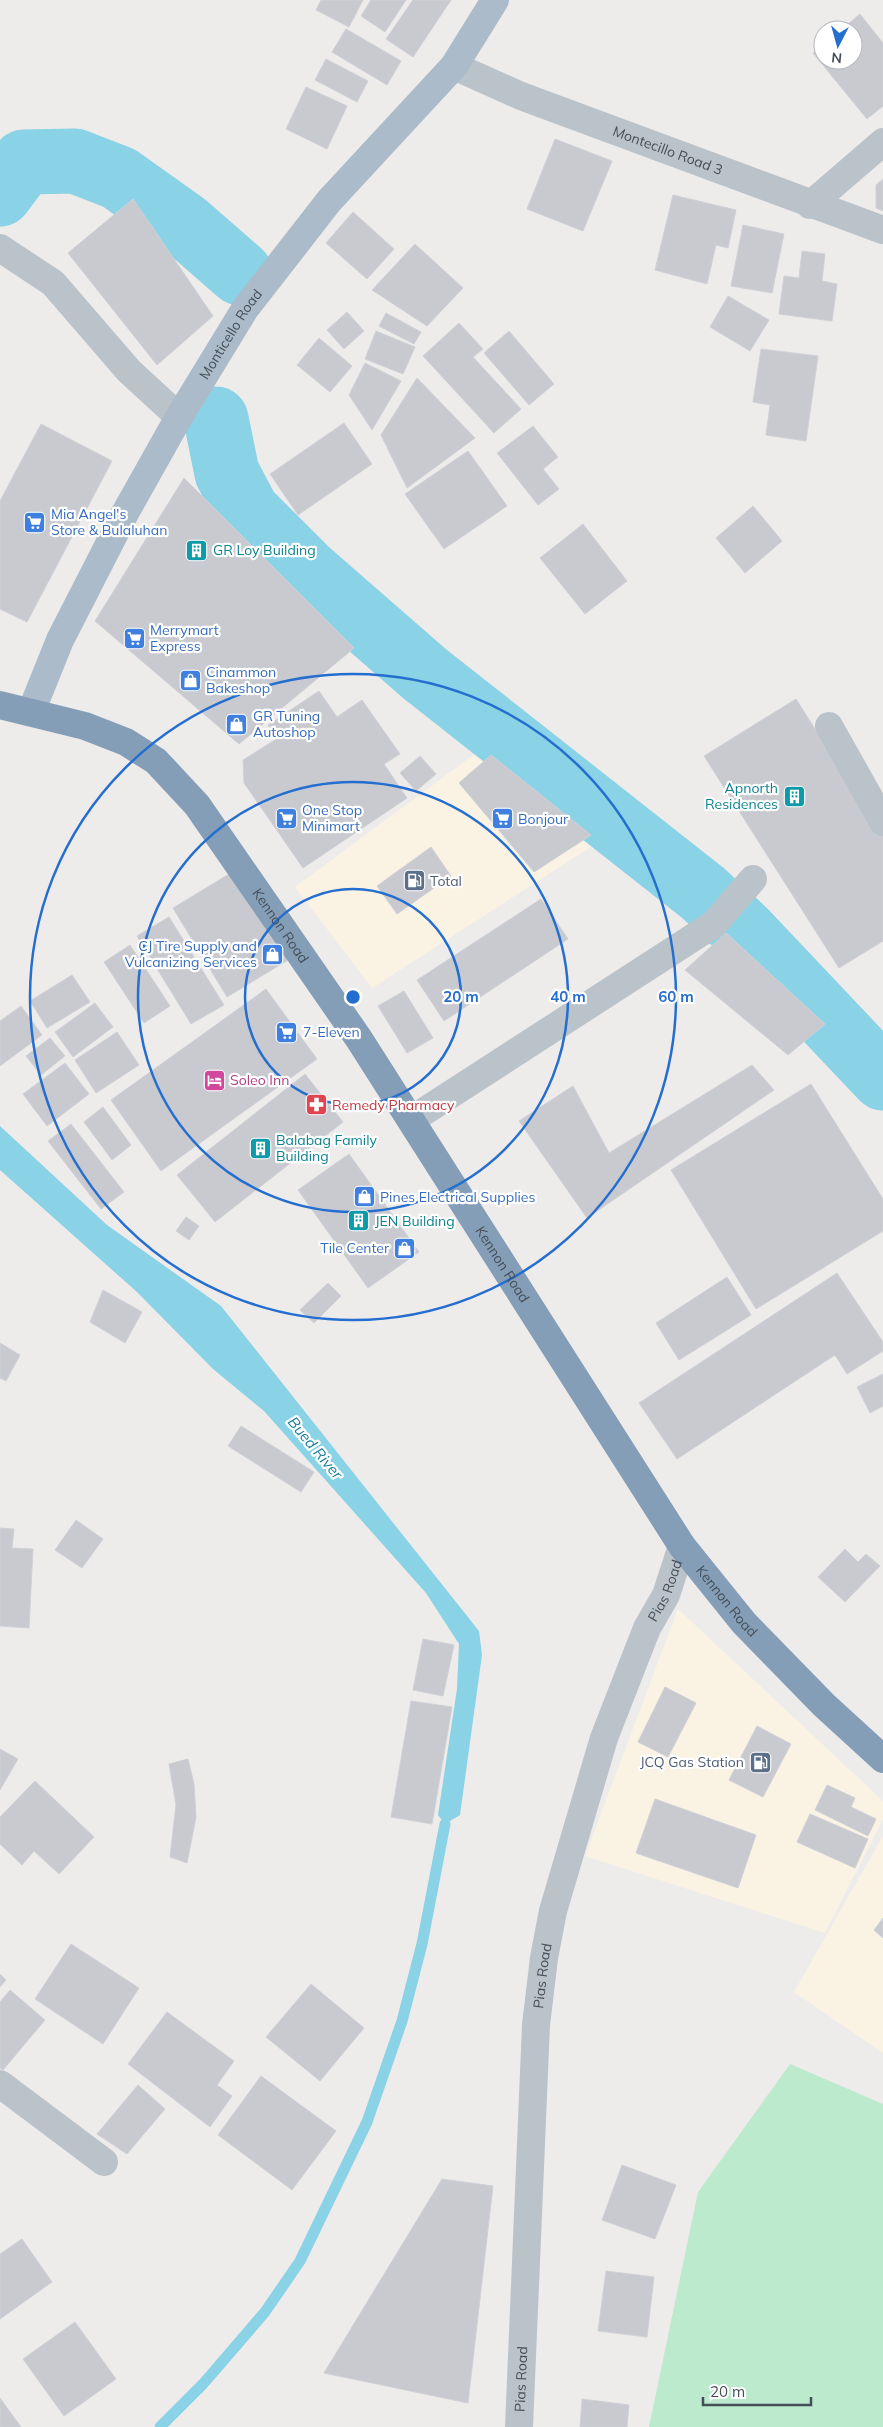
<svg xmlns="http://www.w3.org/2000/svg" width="883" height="2427" font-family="Mulish,sans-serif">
<rect width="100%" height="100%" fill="#eeebeb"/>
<path fill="#faf3e3" d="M495,739l111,98 -234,151 -77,-101z
M678,1609l205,192v18l-58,114 -240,-77z
M883,1836v217l-89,-61z"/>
<path fill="#bbeacd" d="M790,2064l93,40v323h-234l49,-235z"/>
<path fill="#8ad2e5" d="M0,1126l107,99 114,81 258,325 3,24 -22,160 -15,9 -7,-9 19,-126 2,-45 -33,-51 -162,-182 -51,-42 -76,-77 -137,-122z"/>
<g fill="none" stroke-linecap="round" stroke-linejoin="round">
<path stroke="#8ad2e5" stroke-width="11" d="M160,2427l43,-43 62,-72 35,-51 67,-139 35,-101 20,-77 23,-120"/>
<path stroke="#8ad2e5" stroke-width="65" d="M0,194l24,-32 51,-1 44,17 66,47 55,48
M216,419l11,54 20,38 60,60 118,103 278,219 42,39 138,146"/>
</g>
<path fill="#c8cad0" stroke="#cfd1d7" d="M321,0h42l-14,27 -33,-17z
M371,0h35l-21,32 -24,-16z
M413,0h38l-38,57 -27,-18z
M860,14l23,29v63l-16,13 -54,-66 10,-9v16h30v-30h-12z
M346,29l55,32 -14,24 -55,-33z
M326,59l42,22 -11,21 -42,-22z
M306,87l41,19 -20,43 -41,-20z
M555,139l57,22 -29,70 -56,-22z
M883,179v32l-7,-3v-23z
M673,195l63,15 -8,38 -12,-3 -9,39 -52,-14z
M133,199l80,117 -56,49 -89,-112z
M353,212l41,37 -27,30 -41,-36z
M743,225l41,9 -12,59 -41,-7z
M415,244l48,44 -36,38 -55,-36z
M802,251l23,3 -3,27 15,3 -5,37 -53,-7 5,-38 15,2z
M728,296l41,24 -19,31 -40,-24z
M347,312l17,19 -20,18 -17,-19z
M386,313l35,19 -7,12 -35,-18z
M459,323l24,26 -10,8 48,52 -27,24 -71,-77z
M376,331l39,16 -12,27 -38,-15z
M509,331l45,53 -25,21 -45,-52z
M319,338l33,28 -22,26 -33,-27z
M761,349l57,7 -12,85 -40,-6 4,-30 -17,-3z
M365,363l36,18 -29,49 -23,-35z
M417,378l58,60 -68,50 -26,-53z
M344,423l28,41 -74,51 -28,-41z
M41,424l71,37 -85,161 -27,-13v-108z
M533,426l25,31 -15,12 16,20 -21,16 -41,-52z
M468,451l39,55 -63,43 -39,-55z
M184,478l170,170 -115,96 -144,-123z
M753,506l29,35 -37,32 -29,-35z
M583,524l44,57 -42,33 -45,-56z
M319,691l18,26 25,-17 38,54 -16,10 23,34 -104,70 -59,-85 -1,-23 35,-22 -10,-13z
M796,699l87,137v105l-44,27 -135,-212z
M491,755l100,80 -57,37 -75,-89z
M420,756l16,18 -20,17 -16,-18z
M431,847l20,29 -54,38 -20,-28z
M234,871l54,89 -61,37 -54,-89z
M541,899l27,40 -124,82 -27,-41z
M169,917l55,88 -33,19 -54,-88z
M726,933l99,91 -37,31 -103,-85z
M130,945l40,61 -26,17 -40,-61z
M72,975l18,27 -43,26 -17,-27z
M266,989l51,70 -156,112 -50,-71z
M404,991l29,47 -26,15 -29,-47z
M95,1003l18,24 -40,30 -18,-25z
M21,1006l21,29 -42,31v-45z
M117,1032l22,33 -43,28 -21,-33z
M50,1038l15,18 -24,19 -15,-19z
M65,1063l24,31 -42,32 -24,-32z
M752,1065l22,25 -187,128 -68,-97 54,-35 36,67z
M305,1074l38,48 -128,100 -38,-47z
M811,1084l72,115v32l-127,78 -85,-139z
M103,1107l28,38 -19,15 -28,-38z
M71,1124l53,68 -23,17 -53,-68z
M349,1154l70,98 -51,36 -70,-98z
M186,1217l13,9 -10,14 -13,-9z
M837,1273l46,69v9l-36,23 -12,-19 -158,104 -38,-56z
M727,1277l24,38 -72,45 -23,-37z
M328,1283l13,13 -27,27 -14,-13z
M103,1290l39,22 -17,31 -35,-21z
M0,1343l20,12 -14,26 -6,-3z
M883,1374v32l-13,7 -13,-26z
M241,1426l73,46 -13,20 -73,-46z
M76,1520l27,19 -21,29 -27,-18z
M0,1528l14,1 -2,19 21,1 -4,79 -29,-2z
M845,1549l13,13 8,-8 14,12 -35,36 -27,-25z
M423,1639l31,6 -11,51 -30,-6z
M665,1687l31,16 -28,54 -30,-15z
M411,1701l41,6 -20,117 -41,-7z
M757,1726l34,18 -28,53 -34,-17z
M0,1749l18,10 -18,31z
M188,1759l6,25 2,33 -9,46 -17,-6 6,-52 -7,-41z
M35,1781l59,56 -35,37 -25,-23 -12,14 -22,-21v-27z
M827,1785l28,13 -4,9 25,12 -8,17 -53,-26z
M655,1799l101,36 -18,53 -102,-35z
M810,1814l58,25 -13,29 -58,-26z
M883,1918v20l-9,-8z
M71,1944l68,44 -36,56 -68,-45z
M0,1974l6,6 -6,7z
M311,1984l53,44 -44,53 -54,-44z
M10,1990l35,30 -42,50 -3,-2v-66z
M167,2012l67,49 -17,24 15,11 -22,31 -82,-63z
M261,2076l75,55 -44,59 -74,-55z
M138,2085l27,24 -38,45 -30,-20z
M622,2165l54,20 -21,54 -53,-19z
M442,2179l51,7 -25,217 -144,-30z
M22,2239l30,43 -52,37v-65z
M606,2271l48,6 -7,60 -49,-6z
M75,2322l41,57 -52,37 -41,-57z
M0,2398l21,29h-21z
M582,2399l47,6 -2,22h-47z"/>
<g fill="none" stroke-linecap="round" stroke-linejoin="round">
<g stroke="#bac3ca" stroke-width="28">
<path id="s1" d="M454,66l67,30 362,134"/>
<path d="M810,205l73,-63"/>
<path d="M0,248l53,35 76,88 50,46"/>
<path d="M829,726l54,96"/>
<path d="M411,1120l303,-196 39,-45"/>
<path d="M0,2084l104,78"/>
<path id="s2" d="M519,2427l17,-402 8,-67 9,-47 51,-173 43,-110 19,-33 16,-49"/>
</g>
<path stroke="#acbbc9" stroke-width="28" id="s3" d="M31,712l29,-72 65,-127 54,-96 66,-108 84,-108 125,-135 41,-66"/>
<path stroke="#859eb8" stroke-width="28" id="s4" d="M0,705l85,21 41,16 30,19 41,44 162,234 323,507 62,77 80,82 59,54"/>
</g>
<g fill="none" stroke="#246ecf" stroke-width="2.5">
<circle cx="353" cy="997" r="108"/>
<circle cx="353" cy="997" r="215"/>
<circle cx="353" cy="997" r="323"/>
</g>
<defs>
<symbol id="supermarket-square" viewBox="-11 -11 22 22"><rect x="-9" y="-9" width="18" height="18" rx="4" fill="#3f7fe0" stroke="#fff"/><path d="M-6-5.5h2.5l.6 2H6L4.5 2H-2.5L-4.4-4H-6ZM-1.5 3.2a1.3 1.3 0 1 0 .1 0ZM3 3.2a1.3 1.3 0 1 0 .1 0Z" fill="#fff"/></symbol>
<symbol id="building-square" viewBox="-11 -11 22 22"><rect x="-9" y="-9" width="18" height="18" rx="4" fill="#0f9aa8" stroke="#fff"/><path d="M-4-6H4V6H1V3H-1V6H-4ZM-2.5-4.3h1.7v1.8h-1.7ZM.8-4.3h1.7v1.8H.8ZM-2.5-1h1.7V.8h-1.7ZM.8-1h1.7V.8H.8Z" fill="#fff"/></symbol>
<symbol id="shop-square" viewBox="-11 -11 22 22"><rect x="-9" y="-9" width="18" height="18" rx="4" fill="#3f7fe0" stroke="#fff"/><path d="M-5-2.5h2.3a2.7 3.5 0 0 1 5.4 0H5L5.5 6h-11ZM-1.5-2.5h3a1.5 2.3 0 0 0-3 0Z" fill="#fff"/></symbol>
<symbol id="fuel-square" viewBox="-11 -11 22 22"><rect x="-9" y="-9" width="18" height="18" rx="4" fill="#5c6f8a" stroke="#fff"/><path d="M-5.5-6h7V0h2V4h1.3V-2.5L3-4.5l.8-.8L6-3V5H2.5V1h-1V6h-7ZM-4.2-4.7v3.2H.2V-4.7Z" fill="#fff"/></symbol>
<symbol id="hotel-square" viewBox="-11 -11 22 22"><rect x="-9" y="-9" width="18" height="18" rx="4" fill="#d1479c" stroke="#fff"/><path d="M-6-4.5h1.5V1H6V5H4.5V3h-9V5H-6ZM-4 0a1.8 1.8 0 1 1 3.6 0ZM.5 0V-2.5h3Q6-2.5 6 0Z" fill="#fff"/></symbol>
<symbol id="pharmacy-square" viewBox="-11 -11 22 22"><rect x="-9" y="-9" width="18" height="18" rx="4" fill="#e0444e" stroke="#fff"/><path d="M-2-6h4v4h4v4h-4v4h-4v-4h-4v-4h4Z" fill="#fff"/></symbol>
</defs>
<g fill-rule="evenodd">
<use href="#supermarket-square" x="22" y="510" width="25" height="25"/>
<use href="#building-square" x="184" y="538" width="25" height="25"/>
<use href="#supermarket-square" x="122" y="626" width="25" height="25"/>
<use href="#shop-square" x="178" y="668" width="25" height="25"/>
<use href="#shop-square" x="224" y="712" width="25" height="25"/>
<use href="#building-square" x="782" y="784" width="25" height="25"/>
<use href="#supermarket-square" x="274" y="806" width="25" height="25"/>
<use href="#supermarket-square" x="490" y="806" width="25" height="25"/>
<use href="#fuel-square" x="402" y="868" width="25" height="25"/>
<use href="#shop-square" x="260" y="942" width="25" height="25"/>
<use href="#supermarket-square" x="274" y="1020" width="25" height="25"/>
<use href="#hotel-square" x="202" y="1068" width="25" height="25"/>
<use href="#pharmacy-square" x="304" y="1092" width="25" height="25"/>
<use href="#building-square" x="248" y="1136" width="25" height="25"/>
<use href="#shop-square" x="352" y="1184" width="25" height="25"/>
<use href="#building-square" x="346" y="1208" width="25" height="25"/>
<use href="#shop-square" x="392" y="1236" width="25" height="25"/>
<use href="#fuel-square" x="748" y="1750" width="25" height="25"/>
</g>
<g text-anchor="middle" stroke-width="4.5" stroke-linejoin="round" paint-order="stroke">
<g font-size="14" fill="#454e57" stroke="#fff">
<text dy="5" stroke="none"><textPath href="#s1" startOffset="230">Montecillo Road 3</textPath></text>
<text dy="5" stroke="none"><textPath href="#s3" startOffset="428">Monticello Road</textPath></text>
<text dy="5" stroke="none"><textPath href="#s4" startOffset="374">Kennon Road</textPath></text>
<text dy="5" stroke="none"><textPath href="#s4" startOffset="779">Kennon Road</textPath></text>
<text dy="5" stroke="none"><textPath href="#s2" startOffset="858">Pias Road</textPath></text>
<text dy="5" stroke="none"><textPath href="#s4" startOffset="1184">Kennon Road</textPath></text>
<text dy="5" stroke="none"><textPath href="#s2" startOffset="452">Pias Road</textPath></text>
<text dy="5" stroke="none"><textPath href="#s2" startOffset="48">Pias Road</textPath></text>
</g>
<g font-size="14" fill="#366cbe" stroke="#fff" text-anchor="start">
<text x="51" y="519">Mia Angel's<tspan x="51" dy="16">Store &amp; Bulaluhan</tspan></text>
<text x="150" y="635">Merrymart<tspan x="150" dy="16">Express</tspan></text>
<text x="206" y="677">Cinammon<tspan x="206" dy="16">Bakeshop</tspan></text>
<text x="253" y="721">GR Tuning<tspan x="253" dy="16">Autoshop</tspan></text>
<text x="302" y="815">One Stop<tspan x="302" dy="16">Minimart</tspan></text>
<text x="518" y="824">Bonjour</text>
<text x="257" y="951" text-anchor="end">CJ Tire Supply and<tspan x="257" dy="16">Vulcanizing Services</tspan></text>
<text x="303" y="1037">7-Eleven</text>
<text x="380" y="1202">Pines Electrical Supplies</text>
<text x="389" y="1253" text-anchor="end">Tile Center</text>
</g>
<g font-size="14" fill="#0d838f" stroke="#fff" text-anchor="start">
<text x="213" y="555">GR Loy Building</text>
<text x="778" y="793" text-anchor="end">Apnorth<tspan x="778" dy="16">Residences</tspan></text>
<text x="276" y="1145">Balabag Family<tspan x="276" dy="16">Building</tspan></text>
<text x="375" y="1226">JEN Building</text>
</g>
<g font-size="14" fill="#4e5e75" stroke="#fff" text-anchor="start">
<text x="430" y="886">Total</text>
<text x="744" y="1767" text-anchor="end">JCQ Gas Station</text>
</g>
<g font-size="14" fill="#b23c85" stroke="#fff" text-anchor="start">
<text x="230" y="1085">Soleo Inn</text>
</g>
<g font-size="14" fill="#be3a42" stroke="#fff" text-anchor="start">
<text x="332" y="1110">Remedy Pharmacy</text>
</g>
<g font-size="15" font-style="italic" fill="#157e9a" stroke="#fff">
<text transform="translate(315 1448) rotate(50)" y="5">Bued River</text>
</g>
</g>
<circle cx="353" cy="997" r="8" fill="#246ecf" stroke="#fff" stroke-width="2.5"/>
<g font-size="15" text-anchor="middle" font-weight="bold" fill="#246ecf" stroke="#fff" stroke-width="4.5" stroke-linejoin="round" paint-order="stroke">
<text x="461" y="1002">20 m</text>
<text x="568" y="1002">40 m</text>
<text x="676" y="1002">60 m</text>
</g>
<g transform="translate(838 45) rotate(186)"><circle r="24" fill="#ffffff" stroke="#b5b8bc"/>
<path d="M0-4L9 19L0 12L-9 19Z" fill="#246ecf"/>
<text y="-8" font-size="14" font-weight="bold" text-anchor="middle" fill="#454e57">N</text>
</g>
<path d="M703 2397v8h108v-8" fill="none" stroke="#454e57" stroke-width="2.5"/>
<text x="710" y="2397" font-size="15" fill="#454e57" stroke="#ffffff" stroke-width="4" paint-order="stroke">20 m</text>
</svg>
